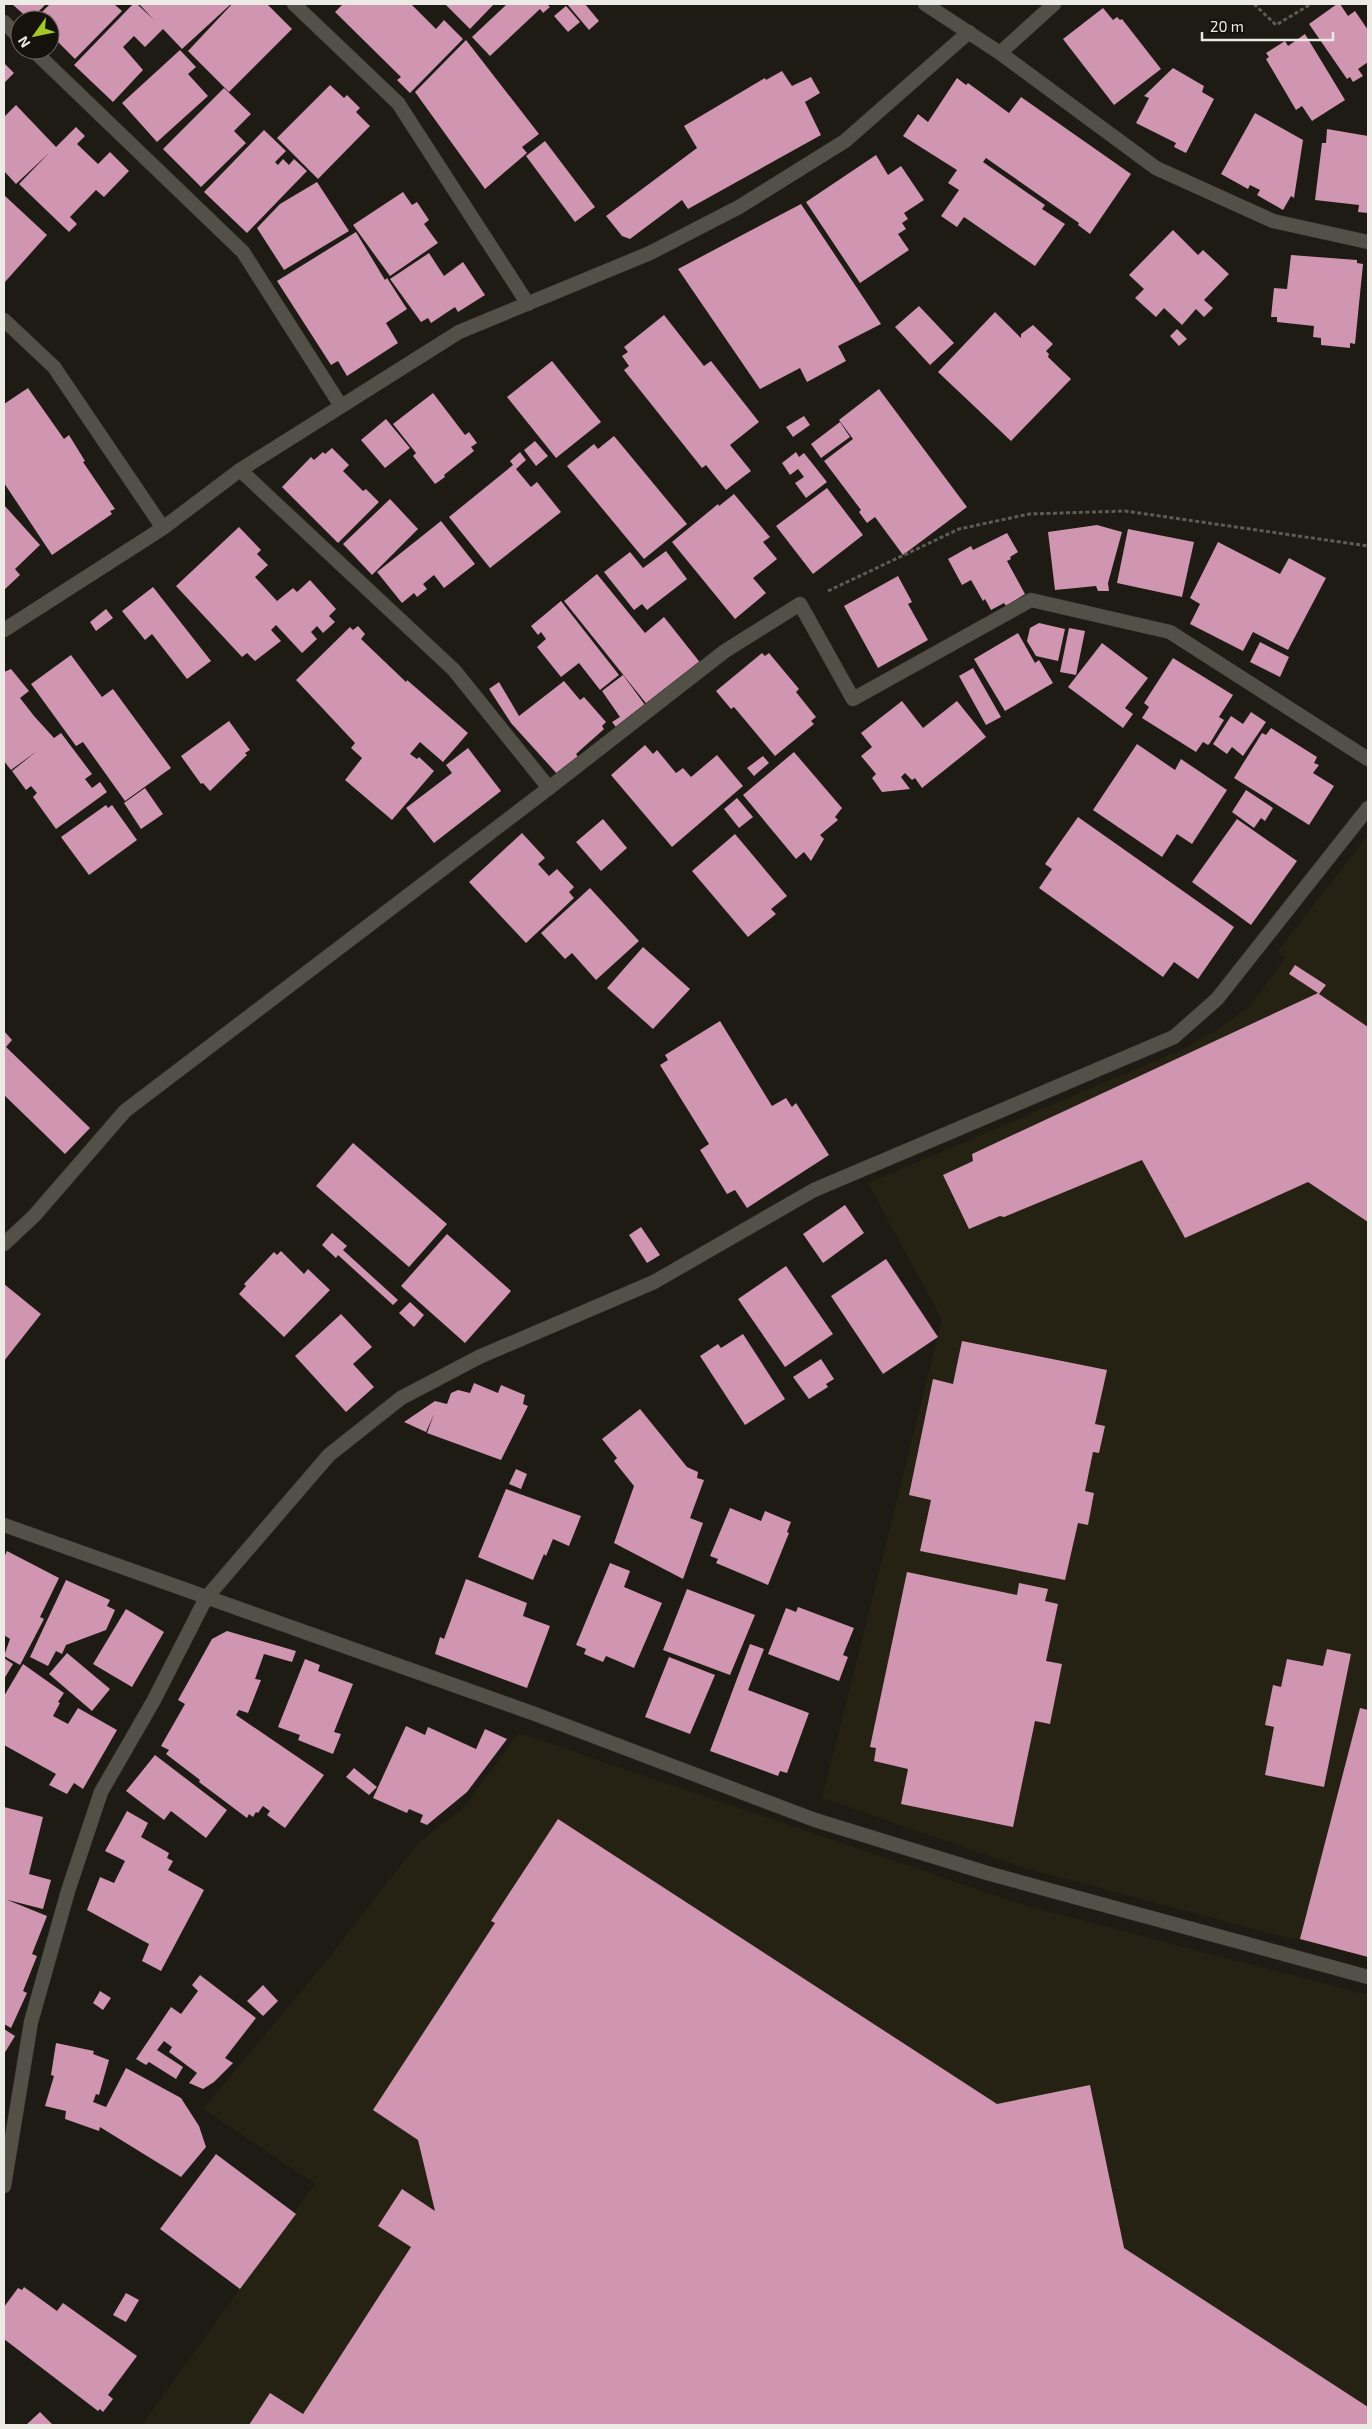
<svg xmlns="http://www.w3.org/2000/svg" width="1372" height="2429" font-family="'Exo 2',sans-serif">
<rect width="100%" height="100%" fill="#1d1b13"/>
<path fill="#252113" d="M1368,835v1122l-68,-18 -13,-1 -266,-71 -199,-69 120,-478 -74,-137 313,-133 37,-21 33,-24 34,-47 -8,-6z
M519,1733l505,172 344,90v430h-1226l173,-241 -112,-75 124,-149 92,-118 44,-34z"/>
<path fill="#d095b0" d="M12,4h34l-16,16z
M50,4h64l8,7 -47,48 -25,-25v-14h-16z
M133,4h4l17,16 -15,-16h92l-49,45 -19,-20 -18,18 -11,-11 -11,11 20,23 -30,32 -39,-37z
M232,4h35l25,25 -63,63 -41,-41z
M343,4h68l25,25 8,-9 19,19 -53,54 -13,-13 4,-3 -66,-65z
M445,4h49l-24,25z
M507,4h40l3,3 -7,6 -3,-4 -50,47 -18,-19z
M567,4h18l14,17 -10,9z
M1337,4h3l8,12 7,-5 13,19v32l-10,7 5,7 -10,6 -3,-5 -3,2 -38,-55z
M566,6l14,16 -12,10 -14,-16z
M1103,8l10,12 4,-3 3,3 2,-1 39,50 -47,36 -51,-66z
M1305,34l40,66 -33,21 -10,-15 -6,4 -30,-51 3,-2 -3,-4 19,-12 3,5z
M466,40l73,94 -17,13 5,6 -42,36 -70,-97z
M180,50l16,17 -8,7 20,22 -51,46 -35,-39z
M4,63l10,10 -10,10z
M1173,68l31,18 -2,6 12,7 -28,54 -12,-6 2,-4 -40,-20 13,-25 -5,-2z
M782,71l10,15 19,-9 9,16 -15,9 16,33 -133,74 -6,-9 -52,39 -8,-3 -16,-20 91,-68 -13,-22 81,-48 1,2z
M957,78l9,7 2,-2 41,30 12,-16 110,77 -41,60 -12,-9 1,-2 -93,-65 -3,4 62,43 -3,4 23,15 -30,42 -71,-49 -7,10 -16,-11 18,-26 -11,-7 9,-13 -54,-34 15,-22 10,8z
M330,85l14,13 3,-3 13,13 -4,4 14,14 -52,53 -41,-41z
M224,88l27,26 -17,17 12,12 -45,44 -38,-38z
M16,105l40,42 20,-20 9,9 -8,8 21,20 12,-12 19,19 -25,26 -8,-7 -26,27 7,7 -8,8 -50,-48 30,-31 -33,31 -12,-13v-54z
M1255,113l48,27 -9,58 -3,-2 -8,14 -26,-15 3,-5 -10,-5 -2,4 -27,-15z
M1327,129l41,7v77l-10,-1 1,-7 -44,-5 7,-57h4z
M264,130l22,21 -11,11 3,3 5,-6 6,6 5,-6 13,12 -60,62 -43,-41z
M545,141l50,66 -20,15 -49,-66z
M876,155l12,20 13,-9 23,34 -20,13 4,6 -6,4 4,6 -8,5 11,16 -49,33 -54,-81z
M317,182l32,49 -65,39 -27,-42 23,-24z
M403,192l9,13 5,-3 12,18 -5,4 14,19 -48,33 -37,-51z
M4,195l43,40 -43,48z
M801,204l80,120 -43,22 8,15 -39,21 -7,-14 -40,21 -82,-120z
M1173,230l25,25 5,-5 26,24 -25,26 9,8 -9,9 -8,-8 -14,16 -18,-17 -8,9 -21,-19 9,-9 -15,-14z
M356,232l29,48 2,-2 20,31 -21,14 12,20 -51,33 -9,-15 -7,4 -54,-84z
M429,253l15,23 19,-14 22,33 -27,17 -3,-5 -24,16 -3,-5 -7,4 -31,-43z
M1291,255l66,5v3l6,1 -8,80 -5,-1v5l-29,-3v-7l-8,-1 1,-11 -37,-4v-5h-6l3,-29 13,1z
M919,306l35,37 -24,22 -35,-38z
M995,312l26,26v-4l12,-9 20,19 -7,7 3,3 -1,3 23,22 -60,62 -73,-69z
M664,315l40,51 7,-5 48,61 -29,23 21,26 -25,19 -20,-25 -4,3 -78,-98 5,-4 -7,-10 6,-4 -4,-5z
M1177,329l10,10 -8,7 -9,-10z
M552,361l49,61 -45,36 -49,-61z
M28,388l36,51 5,-4 16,26 -2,1 32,47 -5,2 2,3 -60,41 -48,-72v-79z
M879,389l88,118 -64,48 -28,-38 -8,6 -8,-11 2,-2 -37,-49 29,-22 -14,-19z
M433,393l32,42 4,-3 8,11 -6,4 3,4 -30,24 1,2 -10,7 -22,-28 3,-3 -23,-29z
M804,416l6,9 -17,12 -7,-10z
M386,419l24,29 -25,20 -24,-28z
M840,422l10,15 -29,21 -10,-14z
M614,436l73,88 -43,35 -77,-93 27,-22 4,5z
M535,441l13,15 -12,10 -12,-16z
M332,448l17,17 -6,6 20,20 3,-2 13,13 -41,41 -56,-56 29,-30 3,3 9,-8 2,2z
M520,452l6,8 -10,9 15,18 6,-5 24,30 -71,56 -41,-51 64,-52 -3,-4z
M796,452l3,5 5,-4 23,29 -21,16 -11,-15 9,-6 -6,-8 -8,6 -8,-12z
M827,488l36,47 -50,39 -37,-48z
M734,494l36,43 -7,5 14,17 -24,19 13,15 -31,26 -63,-77 46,-38 1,2z
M390,499l28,30 -46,46 -29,-31z
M4,505l36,40 -25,24 5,6 -16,15z
M441,521l34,43 -31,24 -10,-13 -11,9 4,5 -10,8 -3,-4 -12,10 -25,-31z
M1097,525l25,7 -14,51 1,8h-11l-2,-5 -41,4 -7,-58z
M239,527l22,23 -4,4 11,11 -13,12 22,24 16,-13 4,4 13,-12 26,29 -7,7 6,6 -12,11 -6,-7 -6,6 6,7 -15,14 -26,-28 -5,5 10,11 -26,20 -8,-8 -5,4 -66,-71z
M1128,529l66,13 -12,55 -65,-14z
M1007,533l11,19 -8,5 1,2 -4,2 18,33 -19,12 -2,-3 -13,7 -6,-11 -2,2 -12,-21 -9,5 -14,-26 23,-13 2,4z
M1218,542l62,32 9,-16 37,20 -38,72 -35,-18 -10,19 -53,-27 10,-20 -10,-6z
M666,551l21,28 -40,31 -5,-6 -8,6 -30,-38 26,-20 13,16z
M597,574l48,59 19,-16 38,48 -53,42 -85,-106z
M898,576l14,26 -4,2 20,36 -50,28 -34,-62z
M153,587l58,74 -24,18 -35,-45 -7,6 -23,-29z
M561,601l58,74 -19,15 -21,-27 -18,14 -24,-30 9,-8 -5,-7 -3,3 -7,-9z
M106,609l7,9 -17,13 -6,-9z
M1039,623l26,6 -7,32 -22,-5 -9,-15 3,-13z
M358,626l7,8 -4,5 45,43 1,-2 61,53 -25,29 -23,-20 -10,12 7,5 2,-2 15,14 -42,49 -47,-40 17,-22 -11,-10 4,-5 -59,-63 54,-53 3,3z
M1069,628l16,3 -9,44 -16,-3z
M1018,633l17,30 4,-3 14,23 -48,28 -31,-52z
M1260,642l29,15 -9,20 -30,-15z
M1102,643l46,35 -23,30 8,6 -10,14 -55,-41z
M762,653l3,3 4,-3 30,36 -3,3 20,25 -5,4 3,3 -39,32 -41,-49 -3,2 -15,-18z
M71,655l31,42 11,-8 58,79 -46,33 -42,-59 -7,4 -45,-62z
M1173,658l60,37 -14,22 5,3 -14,23 -2,2 -5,-3 -7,10 -54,-34 7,-11 -5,-4z
M973,668l28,49 -15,8 -27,-49z
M11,669l18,22 -9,7 14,18 20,22 7,-5 31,41 -7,5 7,9 8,-6 7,10 -51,37 -23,-32 4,-4 -6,-7 -5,4 -14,-19 25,-20 -26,19 -7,-9v-89z
M623,675l25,34 -29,22 -7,-9 8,-5 -18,-26z
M564,681l16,19 4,-3 22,25 -4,4 2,3 -28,25 3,4 -20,18 -48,-53 -22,-34 10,-7 20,34z
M902,701l21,27 34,-27 29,36 -64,51 -7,-10 -3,2 -7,-7 -4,4 9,12 -28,3 -10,-14 4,-4 -15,-18 11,-9 -11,-14z
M1251,712l15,10 -23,34 -11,-9 -5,7 -14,-10 18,-28 12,8z
M229,721l21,29 -5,3 2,2 -37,36 -7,-8 -2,1 -20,-28z
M1271,728l46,29 -3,6 5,2 -6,8 21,13 -25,39 -75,-47 28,-45 4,2z
M1137,744l38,26 6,-11 46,31 -35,54 -15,-10 -15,23 -69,-47z
M645,745l8,9 4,-4 19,23 7,-5 8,9 26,-22 26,31 -71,61 -61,-72z
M468,748l33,43 -67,52 -28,-35 46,-35 -6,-8z
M794,752l48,56 -7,9 3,3 -18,15 4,4 -13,22 -7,-9 -8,7 -53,-64z
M763,756l6,7 -15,13 -7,-8z
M145,788l18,26 -22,15 -17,-26z
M1246,790l27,18 -8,13 -4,-3 -7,10 -22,-16z
M737,798l16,19 -14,11 -15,-19z
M106,805l2,3 4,-3 25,35 -48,35 -28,-38z
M1078,817l156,110 -36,52 -24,-17 -11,15 -124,-89 13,-19 -7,-5z
M603,819l24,29 -26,23 -25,-29z
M1237,819l60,42 -46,64 -59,-43z
M522,833l23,25 -7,6 11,12 8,-7 17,18 -5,5 5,6 -48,45 -57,-61z
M735,834l52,62 -16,13 5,5 -28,23 -56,-66z
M590,888l49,53 -43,39 -24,-27 -7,6 -24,-26z
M643,947l47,42 -37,40 -46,-41z
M1295,965l31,20 -7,9 49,33v195l-60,-40 -123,56 -43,-78 -138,57 -4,-1 -31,13 -26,-54 30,-14 -1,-7 346,-161 -29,-19z
M720,1021l52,85 14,-8 6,9 4,-4 33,52 -82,53 -12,-18 -8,4 -27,-44 9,-6 -49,-79 8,-5 -3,-5z
M4,1031l8,9 -6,7 84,81 -25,26 -61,-59z
M353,1143l94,81 -38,43 -93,-81z
M845,1205l19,28 -41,30 -20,-29z
M641,1227l19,28 -13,8 -18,-28z
M332,1233l15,13 -4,4 55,50 -5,5 -55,-50 -2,3 -14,-13z
M447,1234l64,57 -46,52 -64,-57z
M281,1251l23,23 4,-5 22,21 -46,47 -45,-43 7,-8 -2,-2 30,-32 3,3z
M886,1259l52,78 -55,37 -52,-78z
M786,1266l47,68 -48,33 -47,-68z
M4,1284l37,30 -37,47z
M410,1302l14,13 -10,12 -15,-14z
M341,1314l31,33 -19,17 21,23 -28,25 -51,-56z
M743,1334l42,65 -40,26 -45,-69 18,-12 3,4z
M962,1341l145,29 -12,54 10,2 -6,27 -6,-1 -8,39 9,2 -6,32 -10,-2 -13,57 -145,-29 11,-51 -22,-5 24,-116 20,5z
M821,1359l13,20 -8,5 2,3 -19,12 -16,-22z
M474,1383l24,10 3,-8 24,10 -2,9 5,2 -27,54 -74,-27 7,-19 -8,18 -22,-10 31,-21 12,3 4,-11 7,-3 12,3z
M640,1409l47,58 11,5 -1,6 7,2 -14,38 13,5 -20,56 -69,-36 20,-57 -20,-25 3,-3 -15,-19z
M516,1469l11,5 -6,15 -12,-5z
M506,1489l75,27 -12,30 -16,-7 -7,17 -2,-2 -11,26 -55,-23z
M730,1508l31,13 4,-10 26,11 -4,10 2,1 -21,52 -52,-22 2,-4 -8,-3z
M7,1551l52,27 -19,39 4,2 -24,46 -16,-9 6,-17 -6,-4v-78z
M610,1563l20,8 -6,16 38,16 -28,65 -28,-12 -3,6 -19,-8 2,-5 -10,-4z
M907,1572l110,23 2,-12 29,6 -3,12 13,3 -12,57 16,3 -12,60 -15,-3 -22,106 -112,-23 7,-35 -34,-8 2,-13 -6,-1z
M466,1579l61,24 -4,13 27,10 -23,62 -92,-34 5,-17 4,2z
M66,1580l44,20 -3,6 8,4 -9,20 -40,15 -4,9 -6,-3 -8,15 -18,-9z
M687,1589l68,26 -25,60 -67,-25z
M798,1607l56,21 -11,27 5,2 -9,24 -71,-27 18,-46 10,4z
M126,1609l38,23 -32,55 -39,-23z
M227,1631l69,20 -4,11 -28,-8 -9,25 6,1 -13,33 -9,-3 -3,5 88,60 -39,53 -18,-13 3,-4 -7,-5 -5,7 -2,-1 -3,5 -4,-3 -2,4 -48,-36 1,-2 -34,-26 3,-4 -8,-4 24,-42 -7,-4 34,-61z
M750,1644l14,5 -16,41 61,23 -22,60 -7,-2 -2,5 -68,-25z
M1327,1649l24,5 -27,133 -59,-12 9,-48 -9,-2 8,-40 8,2 6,-28 36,7z
M67,1653l43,36 -18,22 -43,-37z
M669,1657l46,18 -25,59 -45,-17z
M4,1658l9,6 -9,15z
M305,1659l15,6 -2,6 35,13 -19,48 7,2 -8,20 -35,-14 2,-5 -22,-8z
M23,1664l41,29 -6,9 2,1 -7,13 15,8 10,-16 39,22 -34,59 -9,-6 -7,11 -18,-9 7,-11 -52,-29v-49z
M1360,1708l8,2v247l-68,-18z
M406,1726l19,9 3,-8 48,22 9,-20 22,10 -40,53 -40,33 -7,-3 3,-7 -14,-6 -2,4 -34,-15z
M155,1755l72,55 -21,28 -35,-27 -7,9 -38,-29z
M354,1768l23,19 -8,8 -23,-18z
M4,1807l39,10 -14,57 22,6 -8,29 -39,-10z
M127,1811l21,12 -7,14 28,16 -2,5 6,3 -5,9 36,20 -43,81 -19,-10 7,-17 -62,-34 13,-33 14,6 11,-22 -20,-10z
M558,1819l439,285 93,-19 34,163 244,159v18h-1119l21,-32 33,21 71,-110 37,-57 -33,-21 24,-37 33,22 -17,-71 -45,-30 122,-187 -4,-2z
M5,1899l42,17 -15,38 5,2 -14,35 4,2 -16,35 -7,-4z
M200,1975l56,43 -31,40 8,5 -19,19 -11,7 -14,-6 8,-10 -28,-21 3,-5 -8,-6 -7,9 26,17 -7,12 -27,-17 -3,3 -10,-6 35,-52 10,7 17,-23 -6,-6z
M263,1985l15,16 -15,15 -16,-15z
M100,1991l11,7 -8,12 -10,-7z
M4,2029l11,7 -11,18z
M56,2043l38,8 -1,3 16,6 -10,35 -3,-1 -3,8 13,5 20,-39 55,30 18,28 7,21 -25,30 -81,-50 -1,4 -34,-12 1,-8 -21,-5 9,-30 -3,-1z
M216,2154l80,60 -56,75 -80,-60z
M24,2287l33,24 6,-8 74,53 -29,39 5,4 -10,13 -3,-3 -2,2 -94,-72v-32l14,-19 4,2z
M126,2293l13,7 -13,22 -13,-7z
M40,2412l13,13h-27z"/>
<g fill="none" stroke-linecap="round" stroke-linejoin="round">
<defs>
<path id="service" d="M4,1244l30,-28 91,-105 424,-323 -95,-118 -214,-200"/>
<path id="minor" d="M294,4l104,99 130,201
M925,4l75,49 156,115 117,53 95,21
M4,22l16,16
M33,50l210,202 98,154
M1000,53l54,-49
M4,320l50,47 109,161
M4,630l159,-102 77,-58 219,-138 191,-79 89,-46 106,-66 124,-109
M549,788l176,-137 75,-47 53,95 178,-99 139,32 198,127
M4,1525l531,189 280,106 172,53 381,104
M4,2186l27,-164 37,-131 33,-99 53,-92 52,-102 123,-143 72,-57 78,-41 175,-75 160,-92 360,-153 43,-38 151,-191"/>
</defs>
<use href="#service" stroke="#35342f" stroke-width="15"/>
<use href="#minor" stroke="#35342f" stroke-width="15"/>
<path stroke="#5d5c54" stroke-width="3" stroke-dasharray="4 2.5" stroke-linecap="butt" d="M1254,4l22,21 35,-21
M828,591l131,-62 70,-15 96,-3 243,35"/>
<use href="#service" stroke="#535047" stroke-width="14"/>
<use href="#minor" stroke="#535047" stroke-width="14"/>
</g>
<rect width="1372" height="2429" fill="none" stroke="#ebeae4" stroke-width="10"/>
<g transform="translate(35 35) rotate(237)"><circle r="24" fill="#14120a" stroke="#6a6861"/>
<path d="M0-4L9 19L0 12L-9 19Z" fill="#a4c825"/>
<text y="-8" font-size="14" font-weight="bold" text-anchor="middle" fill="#ebeae4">N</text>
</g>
<path d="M1202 32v8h131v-8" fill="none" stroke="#ebeae4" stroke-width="2.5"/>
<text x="1210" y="32" font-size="15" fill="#ebeae4" stroke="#14120a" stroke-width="4" paint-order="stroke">20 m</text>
</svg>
